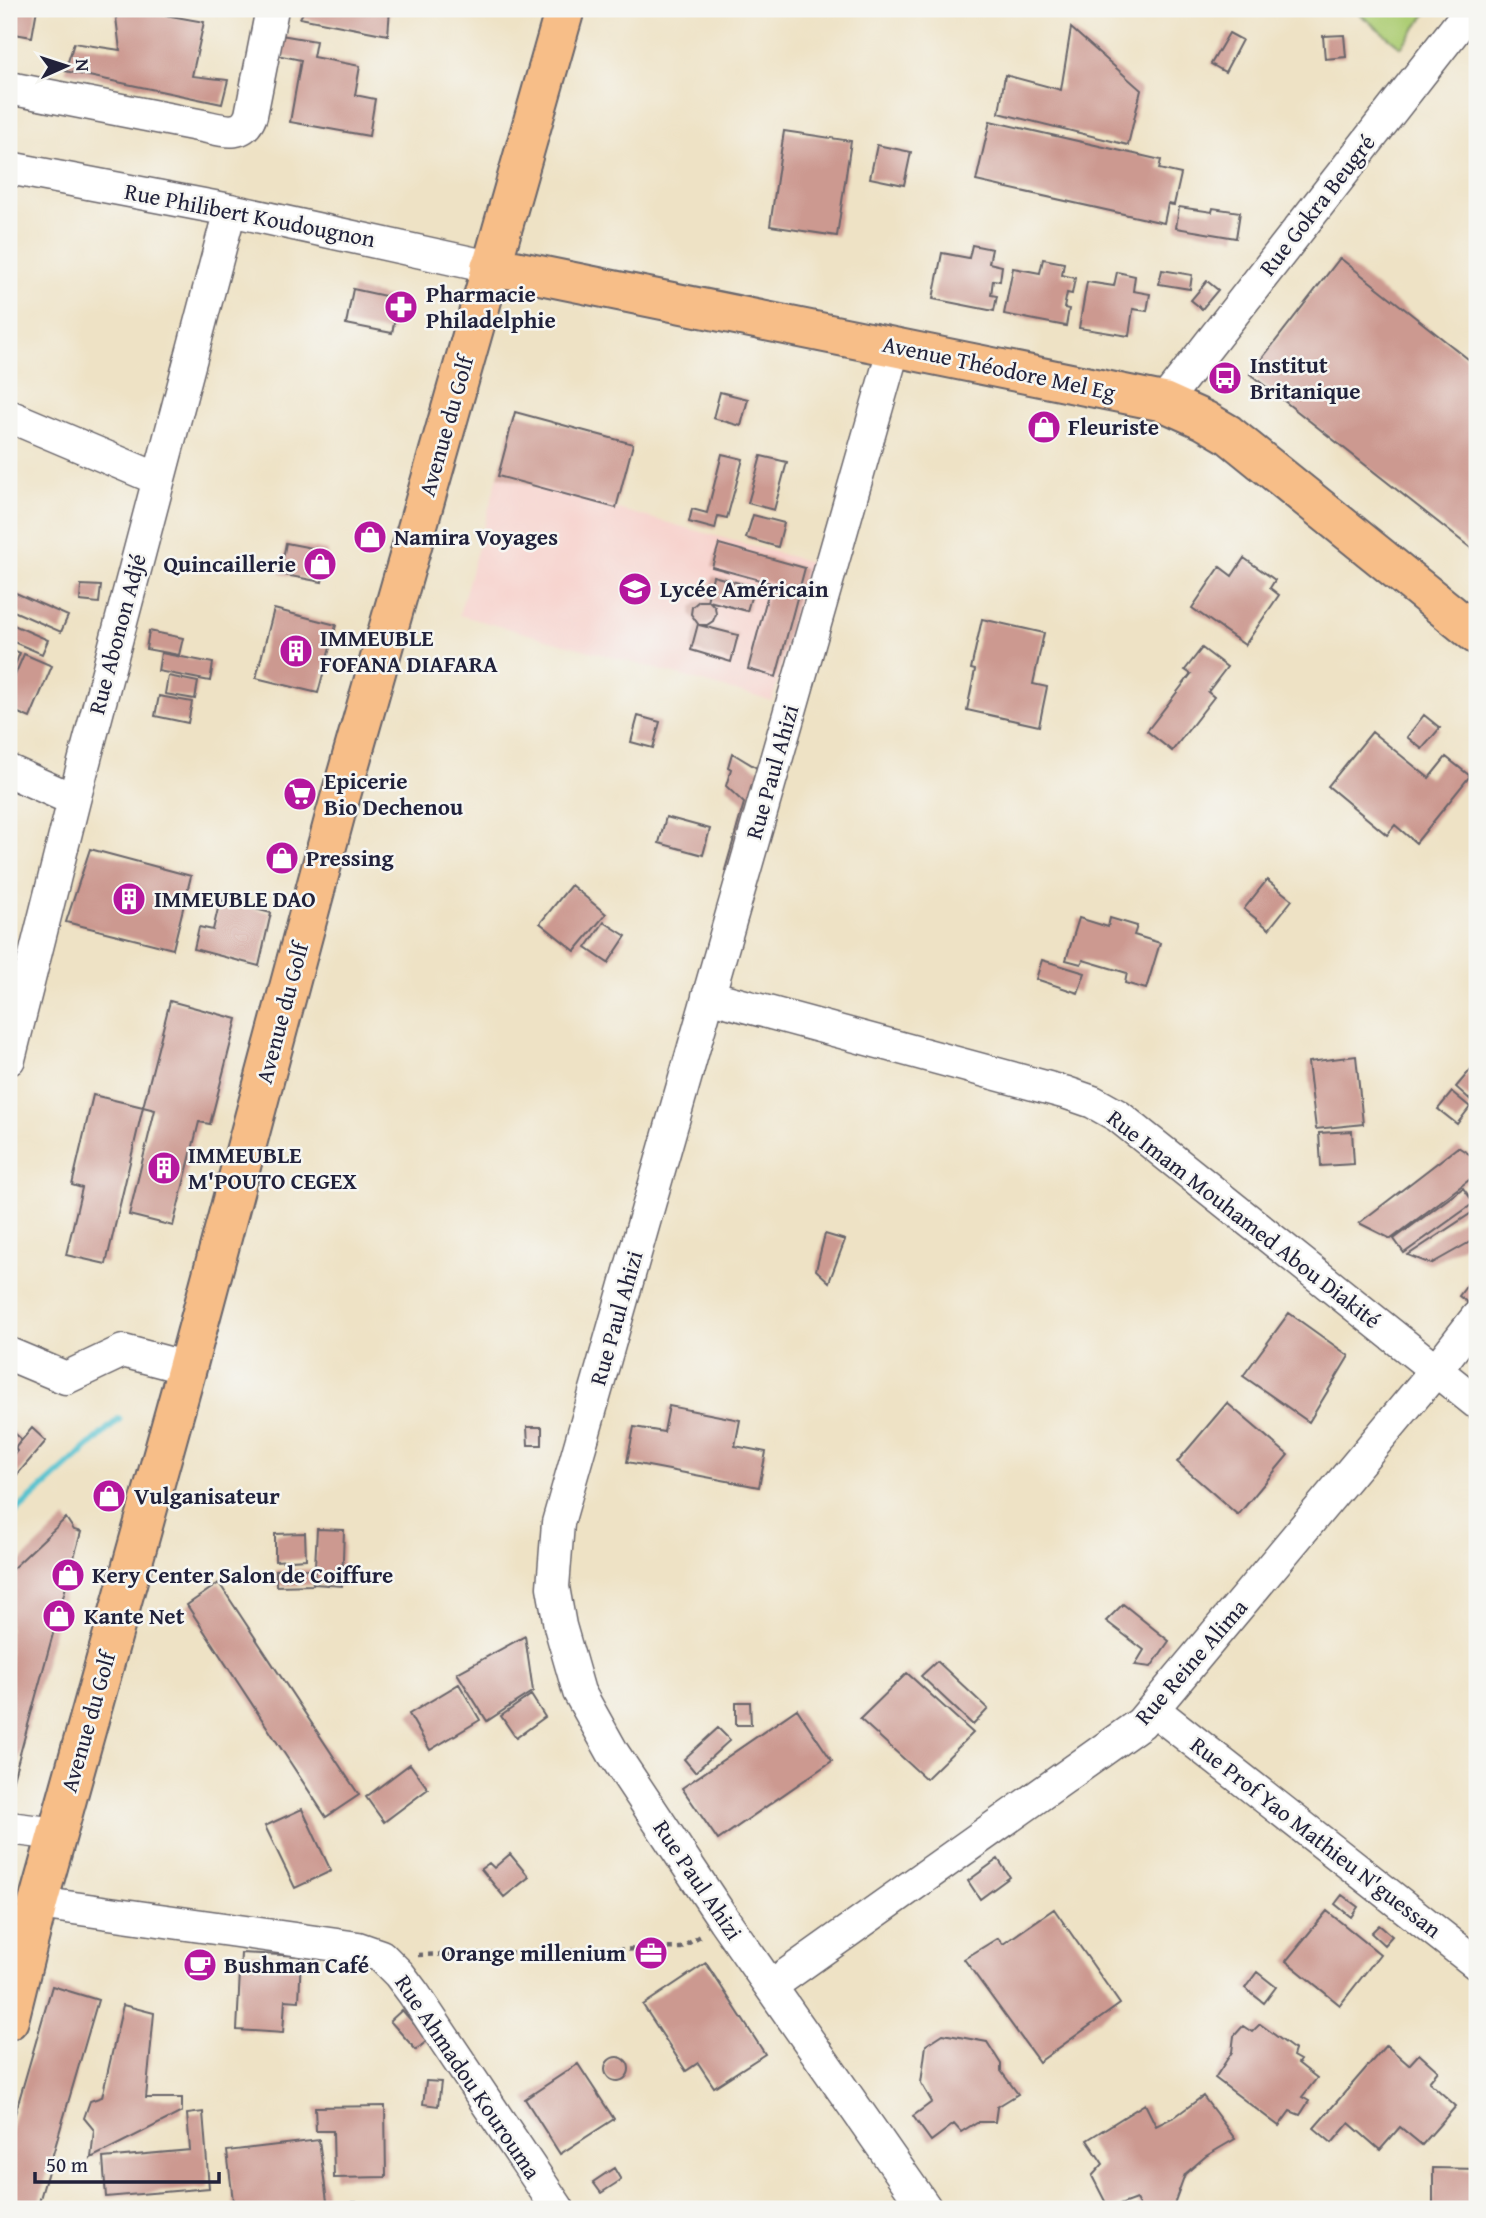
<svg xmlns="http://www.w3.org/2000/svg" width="1486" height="2218" font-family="'Gentium Book Plus',serif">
<rect width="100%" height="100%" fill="#f6f6f2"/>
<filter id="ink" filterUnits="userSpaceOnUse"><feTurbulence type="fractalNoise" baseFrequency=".0143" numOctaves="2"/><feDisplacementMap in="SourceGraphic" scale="14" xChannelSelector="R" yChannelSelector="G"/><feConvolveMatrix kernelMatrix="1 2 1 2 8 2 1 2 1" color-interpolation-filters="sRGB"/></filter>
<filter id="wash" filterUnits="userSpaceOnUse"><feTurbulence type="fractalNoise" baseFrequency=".00686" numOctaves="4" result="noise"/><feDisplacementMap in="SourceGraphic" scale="28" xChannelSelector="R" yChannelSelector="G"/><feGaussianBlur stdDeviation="1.57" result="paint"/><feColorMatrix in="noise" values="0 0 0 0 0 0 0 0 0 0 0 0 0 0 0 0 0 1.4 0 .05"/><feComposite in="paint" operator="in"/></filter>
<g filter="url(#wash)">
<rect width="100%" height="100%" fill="#eee2c5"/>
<path fill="#f7d0cb" d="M498,476l312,86 -38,139 -313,-86z"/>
<path fill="#adcd75" stroke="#687858" stroke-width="2" d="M1353,9h77l-29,38z"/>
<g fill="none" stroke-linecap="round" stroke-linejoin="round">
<path stroke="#56c2cf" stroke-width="7" d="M9,1518l110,-99"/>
</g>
<g id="blocks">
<path fill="#cc9990" d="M9,9h28l-5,28 -23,-4z
M115,9h17l72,13 -12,54 36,4 -6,24 -157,-33 9,-28 46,7z
M305,9h85l-2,26 -88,-17z
M1071,28l70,62 -13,55 -129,-32 6,-38 56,15z
M1229,33l13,7 -17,32 -14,-8z
M281,35l35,6 -3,16 47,9 -5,29 20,4 -6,37 -79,-14 11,-62 -24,-5z
M1344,35l2,22 -21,2 -2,-23z
M990,121l171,39 -2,9 22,5 -7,31 -6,-1 -4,19 -188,-42z
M784,131l67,10 -14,95 -67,-10z
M877,145l34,7 -7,33 -34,-7z
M1179,207l33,5 1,-4 27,4 -4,26 -60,-10z
M972,245l20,4 -3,14 13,3 -2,15 -7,-1 -2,15 6,1 -3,15 -61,-12 9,-46 27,5z
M1340,258l137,108v187l-227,-179z
M1043,259l21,4 -2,12 13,3 -3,16 -5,-1 -3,15 5,1 -3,17 -62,-12 9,-46 27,5z
M1162,270l30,5 -2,14 -31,-5z
M1117,272l18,4 -2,15 17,3 -3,17 -14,-2 -4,27 -50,-8 8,-46 27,4z
M1207,281l11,9 -16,19 -11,-9z
M353,289l46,10 -7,34 -46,-9z
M720,392l28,7 -7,27 -28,-8z
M515,412l118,32 -17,64 -118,-32z
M722,454l21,5 -16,59 -9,-2 -3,13 -26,-7 3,-13 15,4z
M761,456l26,6 -13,48 -26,-7z
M753,515l31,8 -6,24 -32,-9z
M286,543l42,8 -6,31 -42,-8z
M719,544l86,24 -29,109 -28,-8 23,-86 -59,-16z
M1244,558l31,22 -5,8 9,7 -34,50 -53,-37 28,-41 12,9z
M713,576l41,11 -7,24 -38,-10 6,6 1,7 -3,7 -6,4h-8l39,10 -7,27 -40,-12 7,-26 -7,-10 1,-7 7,-6h8z
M81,585l20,1 -2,17 -19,-2z
M9,590l59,26 -7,16 -52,-23z
M274,609l62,16 -18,68 -62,-15z
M982,619l62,14 -11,51 14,3 -8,39 -72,-16 8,-40 -4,-1z
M9,623l39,17 -6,14 -33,-14z
M149,631l34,7 -4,17 -33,-6z
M9,648l11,5 -11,26z
M1202,648l25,19 -19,25 6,5 -42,54 -25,-20 44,-57 -6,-4z
M161,653l52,10 -3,18 -52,-10z
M24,654l28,12 -22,52 -21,-9v-20z
M168,676l30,6 -3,17 -30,-5z
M159,696l33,6 -4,21 -33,-7z
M1424,715l16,13 -18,21 -15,-12z
M638,716l22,6 -7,26 -22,-6z
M1372,732l57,46 17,-21 24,19 -54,67 -21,-18 -8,10 -59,-49z
M732,753l33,20 -30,98 -10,-1 19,-67 -18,-17 5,-17 -3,-2z
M666,817l44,12 -7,26 -44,-12z
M90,849l101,27 -18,73 -107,-27z
M1267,880l25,20 -23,29 -25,-20z
M571,885l35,29 -31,37 -35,-28z
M220,900l51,13 -12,53 -65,-17 5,-22 14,3z
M1079,918l29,9 2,-9 27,8 -3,9 26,8 -14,46 -21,-6 2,-10 -44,-13 -2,4 -15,-4z
M604,922l22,14 -18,27 -22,-15z
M1042,960l43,13 -7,20 -42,-14z
M170,1001l67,18 -27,105 -11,-2 -26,104 -44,-11 26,-105 -12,-3 -37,157 -40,-9 16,-67 -10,-3 21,-90 50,12z
M1356,1056l7,68 -47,5 -8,-67z
M1477,1062v37l-3,4 -18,-16z
M1452,1092l18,15 -13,17 -19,-15z
M1352,1131l2,33 -33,2 -2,-33z
M1458,1147l19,12v15l-86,65 -32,-16z
M1463,1188l11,15 -70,50 -10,-14z
M1473,1212l4,2v24l-46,26 -23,-9z
M825,1234l20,6 -16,42 -13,-12z
M1477,1272v27l-5,7 -13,-10z
M1289,1313l60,43 -40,66 -66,-46z
M1227,1403l61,52 -50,60 -61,-53z
M669,1406l71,14 -5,26 31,6 -7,35 -132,-25 7,-35 30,5z
M527,1427h15v18h-14z
M9,1428l12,11 -12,17z
M32,1428l14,13 -37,43v-23l8,-10 -2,-3z
M66,1518l8,12 7,2 -69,251 -3,-1v-210z
M317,1529l27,1 -2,56 -28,-2z
M305,1533l1,26 -31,2v-27z
M312,1569l1,16 -37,1v-16z
M219,1583l140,212 -33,22 -139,-212z
M1123,1604l46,37 -18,26 -16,-2 9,-15 -38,-29z
M525,1636l8,55 -46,30 -30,-48z
M937,1661l51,48 -15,16 -52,-49z
M907,1673l66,60 -47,46 -66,-60z
M459,1684l21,36 -50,30 -21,-36z
M531,1695l14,22 -29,21 -15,-22z
M736,1702h14l1,23h-15z
M797,1709l35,52 -114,79 -36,-52z
M718,1728l12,12 -35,32 -11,-13z
M410,1764l18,25 -44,33 -18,-25z
M302,1809l29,62 -36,17 -30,-62z
M510,1854l19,23 -25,20 -23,-28 8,-6 5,5z
M998,1859l12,18 -30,22 -12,-18z
M1342,1895l16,12 -7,10 -16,-13z
M1054,1909l66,95 -81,58 -75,-103 34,-21 5,6z
M1327,1911l53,43 -40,51 -54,-44z
M1379,1925l13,11 -8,9 -13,-12z
M241,1953l60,3 -2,45 -14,-1 -2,33 -46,-3z
M706,1963l59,91 -51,33 -16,-24 -12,8 -43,-66z
M1257,1972l19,15 -12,16 -19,-15z
M52,1986l46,14 -61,209h-28v-74z
M123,2005l31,8 -8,85h36v14l-91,46 3,-28 -10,-12 6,-17 12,-4z
M402,2010l26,30 -12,10 -26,-29z
M1260,2024l35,26 -2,6 7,4 -2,3 19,15 -15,19 7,4 -9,14 -10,-4 -11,15 -64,-48 17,-26 2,-16 9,-10 9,6z
M943,2034l44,8 14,22v7l17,23 -21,13 -2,15h-18l-16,10 -7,-8 -23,17 -18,-25 19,-14 -11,-19 5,-38z
M1386,2045l23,20 10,-11 19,17 -9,11 27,24 -34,39 -22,-18 -20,23 -31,-27 -17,20 -18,-15z
M605 2069a12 12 0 1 1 24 0a12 12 0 1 1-24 0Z
M578,2064l36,55 -54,35 -35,-55z
M426,2081l15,1 -3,24 -15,-2z
M1203,2096l32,43 -29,17 -21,18 -11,30 -6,5h-27l-5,-10 -27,10 -17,-33 11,-12 -16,-24 58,-36 11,22 20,-10z
M385,2106l1,71 -52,1 -1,-47h-17l-1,-24z
M203,2112l6,76 -103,9 -3,-39 87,-8 -3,-36z
M319,2140l9,69h-94l-7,-58z
M614,2168l7,12 -20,13 -8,-11z
M1433,2168l44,1v40h-44z
M353,2202l17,1v6h-18z"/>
</g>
</g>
<g filter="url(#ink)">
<use href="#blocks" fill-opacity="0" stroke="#69656b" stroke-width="2"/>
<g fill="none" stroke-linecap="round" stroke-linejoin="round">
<defs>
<path id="minor" d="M9,88l194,38c19,4 40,12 48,-11l21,-106
M9,168l221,42 260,57
M894,347l-336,1176 -5,64 7,39 19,66 34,61 111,167 202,289
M1164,402l307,-393
M9,416l149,63
M9,771l65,29
M708,996l359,97 26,9 25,14 359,287
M9,1059l65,-259 156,-590
M9,1354l57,24 57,-27 64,17
M1154,1710l323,254
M9,1828l48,6
M38,1903l320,45 23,8 18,18 15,20 144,215
M771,1986l370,-263 295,-353 41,-53"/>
<path id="major" d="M490,267l25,3 649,132 40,18 24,14 249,201
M9,2020l29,-117 149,-535 148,-552 230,-807"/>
</defs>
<use href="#minor" stroke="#69656b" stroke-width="35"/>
<use href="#major" stroke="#69656b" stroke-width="42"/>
<path stroke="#69656b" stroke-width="4.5" stroke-dasharray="5 5" stroke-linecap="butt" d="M418,1955l263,-7 22,-14"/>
<use href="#minor" stroke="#fff" stroke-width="32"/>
<use href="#major" stroke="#f7be88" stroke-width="38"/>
</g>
</g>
<defs>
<symbol id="pharmacy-disc" viewBox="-11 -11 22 22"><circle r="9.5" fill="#b5179e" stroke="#f6f6f2"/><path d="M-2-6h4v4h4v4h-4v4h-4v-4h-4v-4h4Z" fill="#fff"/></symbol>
<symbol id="bus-disc" viewBox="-11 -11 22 22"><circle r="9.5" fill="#b5179e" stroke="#f6f6f2"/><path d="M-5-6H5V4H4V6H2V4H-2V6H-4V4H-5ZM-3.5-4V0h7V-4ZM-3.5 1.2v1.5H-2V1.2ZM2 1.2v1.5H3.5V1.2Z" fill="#fff"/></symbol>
<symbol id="shop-disc" viewBox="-11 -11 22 22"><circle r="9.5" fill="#b5179e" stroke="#f6f6f2"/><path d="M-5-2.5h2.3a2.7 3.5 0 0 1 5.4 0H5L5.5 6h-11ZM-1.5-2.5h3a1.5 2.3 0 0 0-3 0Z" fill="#fff"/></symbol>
<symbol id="school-disc" viewBox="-11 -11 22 22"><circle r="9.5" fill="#b5179e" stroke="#f6f6f2"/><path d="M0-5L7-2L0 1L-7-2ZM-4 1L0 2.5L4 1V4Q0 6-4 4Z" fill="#fff"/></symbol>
<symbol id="building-disc" viewBox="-11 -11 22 22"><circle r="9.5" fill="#b5179e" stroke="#f6f6f2"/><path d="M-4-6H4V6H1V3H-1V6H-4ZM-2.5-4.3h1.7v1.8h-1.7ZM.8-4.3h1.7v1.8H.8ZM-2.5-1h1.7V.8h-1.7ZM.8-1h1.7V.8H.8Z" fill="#fff"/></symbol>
<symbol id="supermarket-disc" viewBox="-11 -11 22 22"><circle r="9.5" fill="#b5179e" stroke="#f6f6f2"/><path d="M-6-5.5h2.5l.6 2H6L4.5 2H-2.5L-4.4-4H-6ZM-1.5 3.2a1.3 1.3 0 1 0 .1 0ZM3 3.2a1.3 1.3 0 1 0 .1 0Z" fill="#fff"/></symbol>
<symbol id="office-disc" viewBox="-11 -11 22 22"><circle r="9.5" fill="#b5179e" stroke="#f6f6f2"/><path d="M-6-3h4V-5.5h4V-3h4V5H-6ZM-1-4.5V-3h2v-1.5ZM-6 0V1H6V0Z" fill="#fff"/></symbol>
<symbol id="cafe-disc" viewBox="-11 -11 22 22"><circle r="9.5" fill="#b5179e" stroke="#f6f6f2"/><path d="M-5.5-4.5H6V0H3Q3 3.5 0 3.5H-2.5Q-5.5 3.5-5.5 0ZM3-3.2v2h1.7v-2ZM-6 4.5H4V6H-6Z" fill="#fff"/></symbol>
</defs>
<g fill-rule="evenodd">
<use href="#pharmacy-disc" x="382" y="288" width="38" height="38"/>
<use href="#bus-disc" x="1206" y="359" width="38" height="38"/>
<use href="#shop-disc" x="1025" y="408" width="38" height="38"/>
<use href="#shop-disc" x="351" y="518" width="38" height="38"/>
<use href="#shop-disc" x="301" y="545" width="38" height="38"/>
<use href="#school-disc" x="616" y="570" width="38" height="38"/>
<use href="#building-disc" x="277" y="632" width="38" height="38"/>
<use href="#supermarket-disc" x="281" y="775" width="38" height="38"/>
<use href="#shop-disc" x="263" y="839" width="38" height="38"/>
<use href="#building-disc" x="110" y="880" width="38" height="38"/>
<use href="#building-disc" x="145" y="1149" width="38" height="38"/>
<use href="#shop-disc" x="90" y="1477" width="38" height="38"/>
<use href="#shop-disc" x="49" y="1556" width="38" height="38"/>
<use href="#shop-disc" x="40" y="1597" width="38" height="38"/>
<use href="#office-disc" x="632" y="1934" width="38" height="38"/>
<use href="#cafe-disc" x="181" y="1946" width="38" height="38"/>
</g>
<g text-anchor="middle" stroke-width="5" stroke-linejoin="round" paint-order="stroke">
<g font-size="23" fill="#22223b" stroke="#f6f6f2">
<text transform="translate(1317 205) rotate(-52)" y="8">Rue Gokra Beugré</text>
<text transform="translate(250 215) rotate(11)" y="8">Rue Philibert Koudougnon</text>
<text transform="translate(999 368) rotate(12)" y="8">Avenue Théodore Mel Eg</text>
<text transform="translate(446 426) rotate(-74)" y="8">Avenue du Golf</text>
<text transform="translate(117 634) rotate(-75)" y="8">Rue Abonon Adjé</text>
<text transform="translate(772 772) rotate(-74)" y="8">Rue Paul Ahizi</text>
<text transform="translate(282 1013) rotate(-75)" y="8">Avenue du Golf</text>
<text transform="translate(1244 1219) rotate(38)" y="8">Rue Imam Mouhamed Abou Diakité</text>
<text transform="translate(616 1318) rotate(-74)" y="8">Rue Paul Ahizi</text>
<text transform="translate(1191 1662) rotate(-49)" y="8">Rue Reine Alima</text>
<text transform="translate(88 1722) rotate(-74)" y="8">Avenue du Golf</text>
<text transform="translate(1316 1837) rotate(38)" y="8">Rue Prof Yao Mathieu N'guessan</text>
<text transform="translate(698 1880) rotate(56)" y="8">Rue Paul Ahizi</text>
<text transform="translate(468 2077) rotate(56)" y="8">Rue Ahmadou Kourouma</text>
</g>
<g font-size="23" font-weight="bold" fill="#22223b" stroke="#f6f6f2" text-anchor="start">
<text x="426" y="302">Pharmacie<tspan x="426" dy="26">Philadelphie</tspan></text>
<text x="1250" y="373">Institut<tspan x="1250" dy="26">Britanique</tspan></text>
<text x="1068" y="435">Fleuriste</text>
<text x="394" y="545">Namira Voyages</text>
<text x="296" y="572" text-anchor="end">Quincaillerie</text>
<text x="660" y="597">Lycée Américain</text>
<text x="320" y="646">IMMEUBLE<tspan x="320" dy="26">FOFANA DIAFARA</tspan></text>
<text x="324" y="789">Epicerie<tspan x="324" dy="26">Bio Dechenou</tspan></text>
<text x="306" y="866">Pressing</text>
<text x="154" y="907">IMMEUBLE DAO</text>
<text x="188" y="1163">IMMEUBLE<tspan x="188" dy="26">M'POUTO CEGEX</tspan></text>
<text x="134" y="1504">Vulganisateur</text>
<text x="92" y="1583">Kery Center Salon de Coiffure</text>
<text x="84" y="1624">Kante Net</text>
<text x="626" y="1961" text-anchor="end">Orange millenium</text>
<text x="224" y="1973">Bushman Café</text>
</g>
</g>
<rect width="1486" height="2218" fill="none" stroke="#f6f6f2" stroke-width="35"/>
<g transform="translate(66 66) rotate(87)" stroke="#f6f6f2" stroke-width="5" paint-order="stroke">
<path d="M0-5L12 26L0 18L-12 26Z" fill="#22223b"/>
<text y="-10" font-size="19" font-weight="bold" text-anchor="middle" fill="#22223b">N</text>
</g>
<path d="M35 2172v10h184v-10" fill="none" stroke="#22223b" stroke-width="3.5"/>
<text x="46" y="2172" font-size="21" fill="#22223b" stroke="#f6f6f2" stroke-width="5" paint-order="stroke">50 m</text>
</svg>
